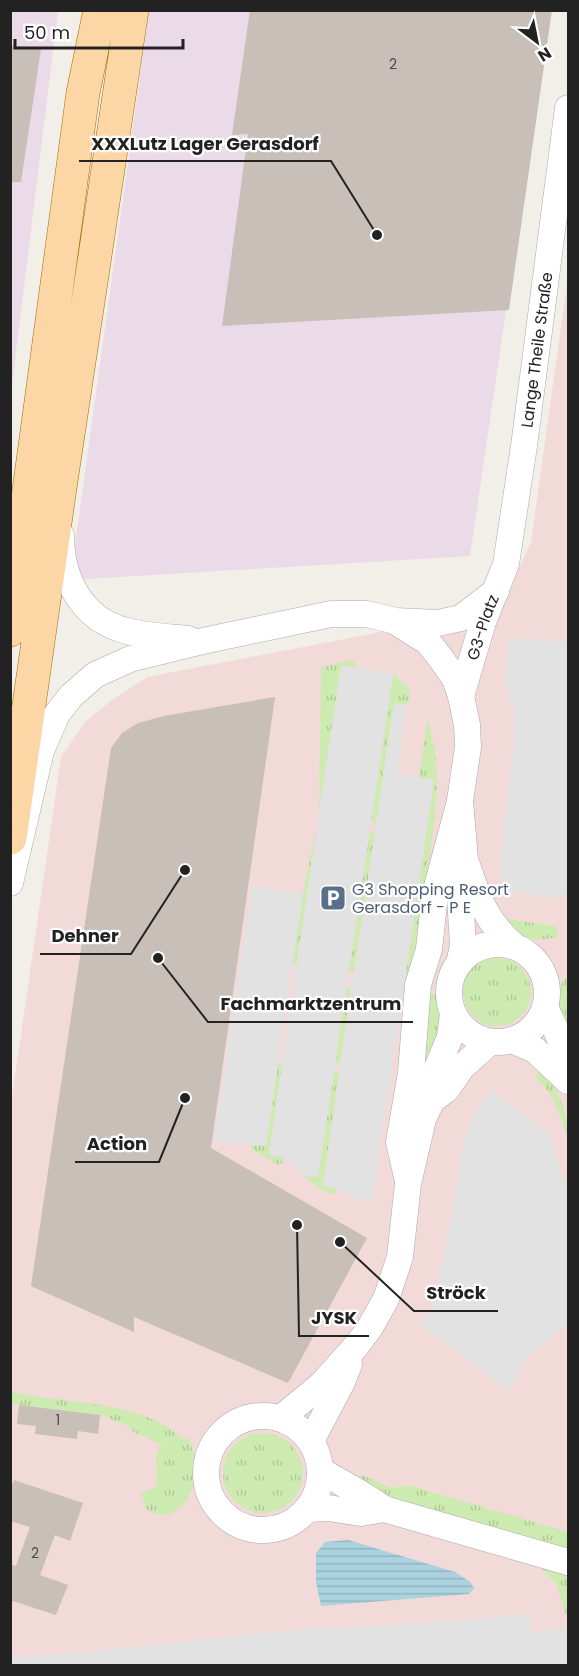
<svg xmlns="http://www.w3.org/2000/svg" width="579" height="1676" font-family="Poppins,sans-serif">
<defs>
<pattern id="grass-tufts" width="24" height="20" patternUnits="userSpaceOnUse" patternTransform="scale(1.5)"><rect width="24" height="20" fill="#cdebb0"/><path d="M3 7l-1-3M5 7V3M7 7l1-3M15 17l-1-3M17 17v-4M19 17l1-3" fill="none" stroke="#b0c997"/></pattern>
<pattern id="water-rules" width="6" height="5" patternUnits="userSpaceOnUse" patternTransform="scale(1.5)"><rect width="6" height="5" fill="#aad3df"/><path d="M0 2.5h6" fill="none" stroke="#92b5bf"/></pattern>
</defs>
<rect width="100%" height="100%" fill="#f2efe9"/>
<path fill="#f2dad9" d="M568,277v1388l-557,1 -1,-555 51,-354 24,-35 27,-22 35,-23 353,-68 31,-67z"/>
<path fill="#ebdbe8" d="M11,11h47l-47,382z
M149,11h412l-11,1 -80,544 -400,24z"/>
<path fill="url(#grass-tufts)" d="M353,660l3,7 -15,-1 -22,147 2,-145 21,-6z
M393,674l17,15 -2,16 -14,-2 -18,120 -5,-1z
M427,722h2l6,30 2,28 -2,39 -24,161h-6l29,-200 -15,-2z
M317,824l-20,140h-5l11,-71z
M370,831l5,1 -21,140h-5z
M502,918l52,8 3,2 1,8c-29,9 -36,1 -56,-18z
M463 992a34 34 0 1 1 68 0a34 34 0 1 1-68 0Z
M568,976v59c-8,-21 -20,-41 0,-59z
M346,988l5,1 -11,75 -5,-1z
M424,993l15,2 6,27 -28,75z
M278,1064h4l-13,90 15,4 -1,4 -4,3 -28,-16v-4l15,1z
M541,1069c17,20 27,42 27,68 -8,-24 -15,-43 -33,-61z
M334,1072h5l-16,113 14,4 -2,4 -6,1 -24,-16 -1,-2 14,1z
M10,1392c24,4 47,7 70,10 38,6 74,10 104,38l4,-3c3,8 6,16 8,24 2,18 -7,47 -27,53 -8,2 -16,-1 -23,-5l-5,-16 16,-7 -1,-30 5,-12 -28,-12 -5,-6 -28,-11 -89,-11z
M223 1473a40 40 0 1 1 80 0a40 40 0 1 1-80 0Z
M362,1475l30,13 16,-3 160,47v18l-168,-50 -44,-18 3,-5z
M541,1568l27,8v38l-3,-1 -8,-28z"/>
<path fill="#e2e2e2" d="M508,638l60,4v249l-8,7 -53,-7 -8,-19 15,-128v-31l-9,-31z
M341,665l52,9 -75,503 -14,-1 -20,-18 -15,-3z
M394,703l12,2 -9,70 37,5 -62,421 -14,-2 -21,-10 -14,-3z
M252,886l51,7 -37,253 -52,-5z
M491,1090l58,43 19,61v130l-43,35 -7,17 -11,14 -87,-66 12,-18 23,-103 8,-59 10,-28z
M530,1614v18l38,-4v37h-557v-7l76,-6 207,-22 131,-7z"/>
<path fill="url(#water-rules)" d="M348,1540l107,32 15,10 4,6 -5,6 -148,12 -5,-24v-29l9,-11z"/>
<path fill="#c7bfb8" d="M250,10h302l-43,300 -287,16 26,-192 -16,1z
M10,45l31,4 -20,133h-11z
M275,697l-64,451 156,90 -79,145 -154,-66v15l-103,-46 80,-538 11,-15 16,-10 26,-7z
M19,1405l81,10 -2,19 -20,-3 -1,8 -42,-5 1,-8 -19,-2z
M14,1480l69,23 -13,38 -15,-6 -15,40 28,10 -12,30 -46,-15v-36l6,2 14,-39 -20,-6v-30z"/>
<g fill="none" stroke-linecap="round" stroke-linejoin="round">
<defs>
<g id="minor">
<path d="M61,535c0,44 21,85 66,96 19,5 41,6 61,8"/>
<path d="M396,622l32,20 14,18 13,19 6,17 6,29 1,22 -8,54 5,58 -5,38 3,48 -3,15"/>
<path id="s1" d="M461,696l22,-74 23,-58 18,-118 44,-338"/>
<path d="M467,865c11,33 20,58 47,81"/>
<path d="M10,883l31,-132 16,-37 14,-18 24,-21 35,-16 73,-18 128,-27h36l29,7 42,2 23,-5 35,-27"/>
<circle cx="498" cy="993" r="49"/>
<path d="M545,1007l23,49"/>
<path d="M512,1040l23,10 33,31"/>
<path d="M432,1100l15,-11 15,-22 28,-25"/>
<path d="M407,1177l-8,-35 12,-69 7,-88 11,-36 6,-55 25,-93"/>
<circle cx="263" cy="1473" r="57"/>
<path d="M281,1418l40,-33 36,-40 12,-16 17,-30 14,-42 8,-73 15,-65 9,-19 1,-22 17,-41 3,-23"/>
<path d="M311,1441l31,-59 7,-18"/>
<path d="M320,1470c21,13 44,24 64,39l184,53"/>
<path d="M307,1509l21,-1 33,5 23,-4"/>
</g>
<path id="primary" d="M10,630l73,-537 17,-83
M10,838l51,-357 71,-471"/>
</defs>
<use href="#minor" stroke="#a9a9a9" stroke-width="27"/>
<use href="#primary" stroke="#a06b00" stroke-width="34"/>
<use href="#minor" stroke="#fff" stroke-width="26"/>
<use href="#primary" stroke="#fcd6a4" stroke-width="33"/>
</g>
<defs>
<symbol id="parking-square" viewBox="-11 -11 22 22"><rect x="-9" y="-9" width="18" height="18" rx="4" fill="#5c6f8a" stroke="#fff"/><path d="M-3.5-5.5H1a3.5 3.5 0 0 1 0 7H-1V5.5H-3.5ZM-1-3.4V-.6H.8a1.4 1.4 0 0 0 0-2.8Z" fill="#fff"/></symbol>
</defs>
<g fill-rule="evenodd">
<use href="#parking-square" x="318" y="883" width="30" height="30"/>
</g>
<g text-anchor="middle" stroke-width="4.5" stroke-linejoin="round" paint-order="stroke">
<g font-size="14" fill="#4b4948">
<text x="393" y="69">2</text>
<text x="58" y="1425">1</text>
<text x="35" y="1558">2</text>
</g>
<g font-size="16" fill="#222" stroke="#fff">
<text dy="6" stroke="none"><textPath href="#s1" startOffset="356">Lange Theile Straße</textPath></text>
<text dy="6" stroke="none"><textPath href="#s1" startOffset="72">G3-Platz</textPath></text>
</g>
<g font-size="16" fill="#4e5e75" stroke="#fff" text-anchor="start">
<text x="352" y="895">G3 Shopping Resort<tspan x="352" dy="18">Gerasdorf - P E</tspan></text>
</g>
</g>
<path fill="none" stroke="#222" stroke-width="2" d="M377 235L331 161H79M185 870L131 954H40M158 958L208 1022H413M185 1098L159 1162H75M340 1242L414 1311H498M297 1225L299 1336H369"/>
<g fill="#222" stroke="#fff" stroke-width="2">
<circle cx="377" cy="235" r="6"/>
<circle cx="185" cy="870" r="6"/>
<circle cx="158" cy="958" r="6"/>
<circle cx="185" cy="1098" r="6"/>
<circle cx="340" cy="1242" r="6"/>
<circle cx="297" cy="1225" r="6"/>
</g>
<g font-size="18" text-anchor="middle" font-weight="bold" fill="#222" stroke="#fff" stroke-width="4.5" stroke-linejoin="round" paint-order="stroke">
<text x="205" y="150">XXXLutz Lager Gerasdorf</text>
<text x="85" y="942">Dehner</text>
<text x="311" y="1010">Fachmarktzentrum</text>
<text x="117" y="1150">Action</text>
<text x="456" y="1299">Ströck</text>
<text x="334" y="1324">JYSK</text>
</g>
<rect width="579" height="1676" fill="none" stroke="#222222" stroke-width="24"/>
<g transform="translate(537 42) rotate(148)" stroke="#ffffff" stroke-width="4.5" paint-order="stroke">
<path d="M0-4.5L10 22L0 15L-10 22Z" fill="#222222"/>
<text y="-9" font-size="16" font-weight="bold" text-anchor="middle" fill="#222222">N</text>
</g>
<path d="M15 39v9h168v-9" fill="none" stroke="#222222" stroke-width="3"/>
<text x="24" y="39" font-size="18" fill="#222222" stroke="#ffffff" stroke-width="4.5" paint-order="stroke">50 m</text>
</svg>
